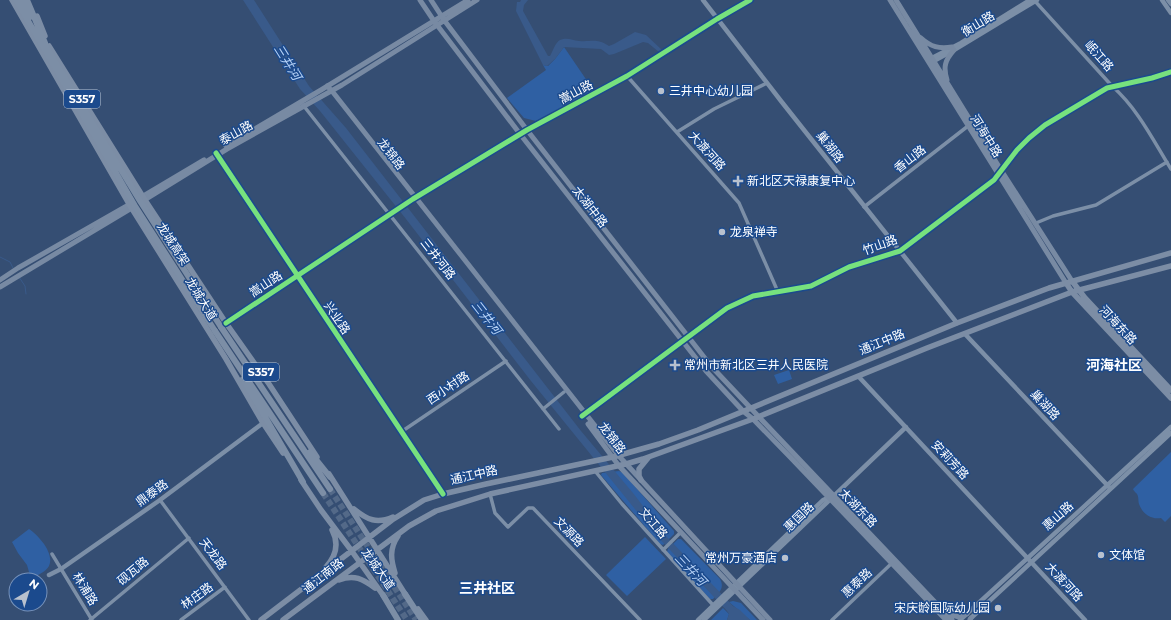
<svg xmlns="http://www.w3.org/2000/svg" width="1171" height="620" font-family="Montserrat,'Noto Sans SC',sans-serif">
<rect width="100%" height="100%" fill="#354e73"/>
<path fill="#2f60a3" d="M564,47l30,44 -58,30 -12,-3 -17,-20 39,-28 -3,-5 5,1 7,-7z
M789,370l3,9 -14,5 -4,-9z
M1171,452v64l-6,6 -4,-4c-10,2 -19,-5 -22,-14 -1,-3 0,-7 -2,-10 0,0 -4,-4 -4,-5z
M619,471l4,2 51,58v3l-11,11 -3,-1 -59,-69 1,-2z
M29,529c9,6 26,24 20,37 -3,6 -12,9 -18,13l-4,-14 -9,-12 -6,-11z
M645,537l21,22 -39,37 -21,-21z
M678,539h3l39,40c5,9 -1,14 -7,20h-3l-43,-47 1,-3z
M733,601l8,2 16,17h-7l-21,-18z
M723,608l6,6 -2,6h-16z"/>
<path fill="#395a8a" d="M243,0h11l55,86 37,42 235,303 52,62 33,43 67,70 7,4 10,10h-23l2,-6 -2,-3 -71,-76 -125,-154 -125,-162 -86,-108 -20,-22z
M521,0h7l-4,5 -1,6 25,45h2c3,-5 5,-13 10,-16 7,-3 12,0 19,1 14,1 17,-3 30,5l5,-2 21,-12 11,3 16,15 -3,2 -11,-9 -5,-1 -29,12 -5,1 -8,-6 -37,-2 -9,12 -8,7 -4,-1 -27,-54 1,-9h3z"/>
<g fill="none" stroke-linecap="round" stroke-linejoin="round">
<path stroke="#395a8a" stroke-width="1" d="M0,257l10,5 3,6
M19,277l6,9 1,8"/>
<path stroke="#536988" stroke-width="6" stroke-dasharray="6 3" stroke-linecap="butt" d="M330,489l86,131
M323,493l84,127"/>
<path stroke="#7c8fa7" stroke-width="3.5" d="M1034,0l78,86c26,23 41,54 59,83
M627,76l112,127 39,89
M303,105l256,324
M677,132l37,-23 53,-26
M864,207l104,-81
M1036,223l17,-7 43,-11 71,-43
M543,409l21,-17
M582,416l145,-108 26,-12 58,-10 38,-19 51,-16 94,-71 23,-30 12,-12 16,-13 62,-37 45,-10 19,-6
M401,432l105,-71
M595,471l27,33 91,101
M490,494l5,19 13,14 20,-19h5l107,112
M160,500l89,120
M663,550l18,-18
M52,554l40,66
M90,620l99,-82
M181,620l44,-33
M832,620l60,-57"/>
<path stroke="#7c8fa7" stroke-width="4.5" d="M703,0l78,101 176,222
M1162,0l9,13
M1168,0l3,4
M930,59l31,-16 69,-43
M932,62l22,-12 83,-50
M216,153l227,341
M226,323l187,-124 114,-69 100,-54 90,-57 33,-19
M965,334l144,153
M859,377l226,243
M49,575l12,-6 99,-69 103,-77
M970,619l201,-186
M698,620l125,-120 9,-4
M704,620l202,-193
M960,620l211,-193"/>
<path stroke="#788aa3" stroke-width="5" d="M420,0l14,21 86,113 186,237 37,40 10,8 37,38 156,163
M431,0l13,20 83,110 184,236 48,51 193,203
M890,0l176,283
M896,0l105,170 71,111
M921,38c10,9 18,11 31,9
M947,80c-4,-13 -2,-20 7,-30
M327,86l5,5 286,364 152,165
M226,146l95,-56 147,-90
M140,198l64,-38
M141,202l86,-53 115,-64 135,-85
M0,280l18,-12 114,-65
M0,287l135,-81
M588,424l31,42 144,154
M949,614l10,3 8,-3
M970,620l1,-2"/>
<path stroke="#7c8da5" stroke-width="5.5" d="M12,0l117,204 97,155 37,64 20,30
M37,16l8,20
M49,46l96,154 81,123 43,61 48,73
M1072,281l13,17 86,92
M1066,283l6,9 99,106
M329,474l78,123
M301,480l20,30 30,40 34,48
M641,480l-2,-4v-7l9,-11
M354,509c13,11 23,15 39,8
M326,567c10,-11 13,-24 6,-37
M395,573c-4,-13 -6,-24 3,-37
M339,580c15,-6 24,-1 36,8
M418,609l8,11
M261,620l131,-100 32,-20 19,-6 43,-10 127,-27 46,-13 39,-14 259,-107 92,-35 122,-35
M283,620l126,-94 27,-15 54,-17 136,-30 17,-5 110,-40 174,-71 145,-56 99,-26"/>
<path stroke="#7c8ea6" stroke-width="6" d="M221,327l109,162
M215,331l108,162
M243,379l60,103
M310,452l20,25
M405,594l17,26
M383,595l15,25"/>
<path stroke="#7c8ea6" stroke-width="6" d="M16,0l119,206 80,125
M21,0l9,17
M27,0l18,43
M44,43l96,158 81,126"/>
<defs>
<path id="cycleway" d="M216,153l227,341
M226,323l187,-124 114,-69 100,-54 90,-57 33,-19
M582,416l145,-108 26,-12 58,-10 38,-19 51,-16 94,-71 23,-30 12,-12 16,-13 62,-37 45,-10 19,-6"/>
</defs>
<use href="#cycleway" stroke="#1b4a8d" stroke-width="8"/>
<use href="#cycleway" stroke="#77e17e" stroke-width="5"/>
</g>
<g fill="#b8c1ce" stroke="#1b4a8d" stroke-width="1.5">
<circle cx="661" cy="91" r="4"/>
<path d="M736 175h4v4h4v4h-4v4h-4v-4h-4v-4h4z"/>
<circle cx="722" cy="232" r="4"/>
<path d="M673 359h4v4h4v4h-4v4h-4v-4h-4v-4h4z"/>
<circle cx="1101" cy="555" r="4"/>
<circle cx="785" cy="558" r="4"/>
<circle cx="998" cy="608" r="4"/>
</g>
<g text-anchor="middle" stroke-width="3" stroke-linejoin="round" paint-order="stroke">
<g fill="#1b4a8d" stroke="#bbc9dd" stroke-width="1">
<rect x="64" y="90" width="36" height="18" rx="3"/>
<rect x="243" y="363" width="36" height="18" rx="3"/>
</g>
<g font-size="11" font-weight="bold" fill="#fff">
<text x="82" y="103">S357</text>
<text x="261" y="376">S357</text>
</g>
<g font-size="12" fill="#fff" stroke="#1b4a8d">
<text transform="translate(978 24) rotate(-31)" y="4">衡山路</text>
<text transform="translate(1099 56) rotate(48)" y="4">岷江路</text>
<text transform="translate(576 92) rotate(-28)" y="4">嵩山路</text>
<text transform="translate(236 133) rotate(-29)" y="4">泰山路</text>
<text transform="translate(986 136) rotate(58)" y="4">河海中路</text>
<text transform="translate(830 147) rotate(52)" y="4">巢湖路</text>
<text transform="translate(707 151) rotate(48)" y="4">大渡河路</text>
<text transform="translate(391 154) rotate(52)" y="4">龙锦路</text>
<text transform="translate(910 159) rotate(-38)" y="4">香山路</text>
<text transform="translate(590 207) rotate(52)" y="4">太湖中路</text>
<text transform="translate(173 244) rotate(57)" y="4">龙城高架</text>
<text transform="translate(880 245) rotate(-20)" y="4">竹山路</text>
<text transform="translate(438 259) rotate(52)" y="4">三井河路</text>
<text transform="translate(266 284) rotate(-33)" y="4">嵩山路</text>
<text transform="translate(201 299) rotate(58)" y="4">龙城大道</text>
<text transform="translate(337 318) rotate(56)" y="4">兴业路</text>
<text transform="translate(1118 325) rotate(47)" y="4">河海东路</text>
<text transform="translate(882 342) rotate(-22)" y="4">通江中路</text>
<text transform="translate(448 388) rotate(-34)" y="4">西小村路</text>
<text transform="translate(1045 405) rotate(47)" y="4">巢湖路</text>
<text transform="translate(612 438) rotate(53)" y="4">龙锦路</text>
<text transform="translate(950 460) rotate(47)" y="4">安莉芳路</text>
<text transform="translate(474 475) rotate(-13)" y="4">通江中路</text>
<text transform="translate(152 493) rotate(-36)" y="4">鼎泰路</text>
<text transform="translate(858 508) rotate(46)" y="4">太湖东路</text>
<text transform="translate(1058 516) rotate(-42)" y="4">惠山路</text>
<text transform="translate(799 517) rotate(-44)" y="4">惠国路</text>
<text transform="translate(653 523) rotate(49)" y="4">文江路</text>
<text transform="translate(569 532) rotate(46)" y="4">文源路</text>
<text transform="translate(213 554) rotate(53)" y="4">天龙路</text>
<text transform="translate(378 569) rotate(55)" y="4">龙城大道</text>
<text transform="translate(133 571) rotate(-40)" y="4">砚瓦路</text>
<text transform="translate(323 576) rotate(-38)" y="4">通江南路</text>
<text transform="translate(1064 582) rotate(47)" y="4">大渡河路</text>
<text transform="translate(857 583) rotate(-43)" y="4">惠泰路</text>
<text transform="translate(85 589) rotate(58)" y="4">林浦路</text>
<text transform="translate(197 596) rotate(-36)" y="4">林庄路</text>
</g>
<g font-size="12" fill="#fff" stroke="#1b4a8d" text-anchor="start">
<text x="669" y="95">三井中心幼儿园</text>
<text x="747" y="185">新北区天禄康复中心</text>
<text x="730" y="236">龙泉禅寺</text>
<text x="684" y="369">常州市新北区三井人民医院</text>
<text x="1109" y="559">文体馆</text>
<text x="777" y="562" text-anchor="end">常州万豪酒店</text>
<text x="990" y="612" text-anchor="end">宋庆龄国际幼儿园</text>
</g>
<g font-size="13" font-style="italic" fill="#b4d0f5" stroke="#1b4a8d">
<text transform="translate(288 62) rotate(58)" y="5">三井河</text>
<text transform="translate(487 317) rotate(52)" y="5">三井河</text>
<text transform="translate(691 569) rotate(47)" y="5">三井河</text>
</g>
<g font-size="14" font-weight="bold" fill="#fff" stroke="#1b4a8d">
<text x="1114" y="370">河海社区</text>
<text x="487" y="593">三井社区</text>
</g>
</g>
<g transform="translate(28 592) rotate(38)"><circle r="19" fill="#1b4a8d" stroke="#7692bb"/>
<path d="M0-3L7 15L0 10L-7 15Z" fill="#b8c1ce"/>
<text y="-6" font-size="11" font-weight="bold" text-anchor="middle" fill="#ffffff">N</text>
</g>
</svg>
